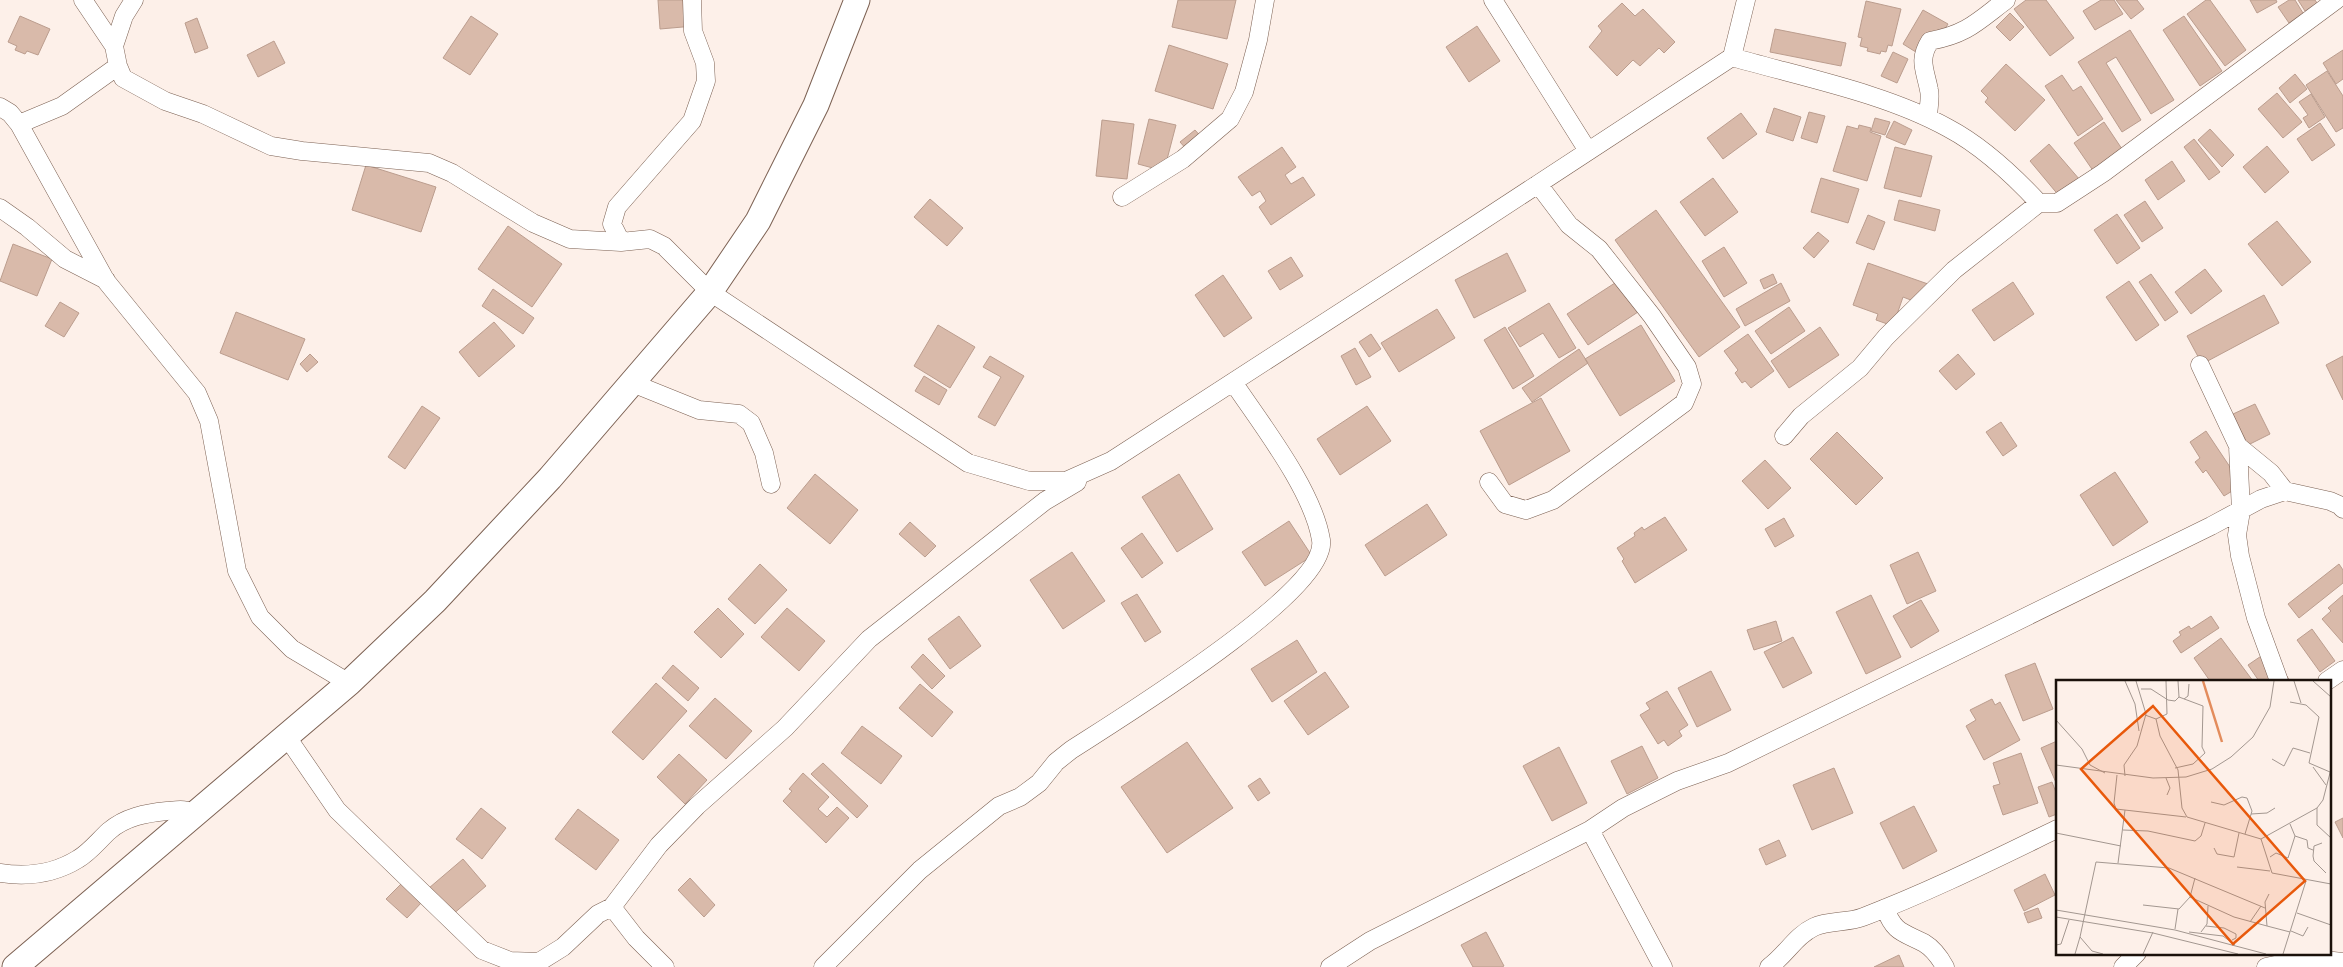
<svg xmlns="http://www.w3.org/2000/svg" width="2343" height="967" font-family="'IBM Plex Serif',serif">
<rect width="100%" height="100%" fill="#fdf0e9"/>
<path fill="#d9baaa" stroke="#bb9d8e" d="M658,0h34l2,26 -34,3z
M1178,0h58l-9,39 -55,-12z
M2026,0h20l28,38 -24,18 -36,-47z
M2101,0h13l9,14 -28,16 -12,-19z
M2116,0h21l7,9 -13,10z
M2206,0h4l36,50 -21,16 -38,-52z
M2250,0h26l1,2 -20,11z
M2289,0h6l8,13 -14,10 -11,-16z
M2298,0h17l2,3 -12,8z
M1866,1l35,8 -9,37 -4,-1 -2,7 -5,-1 -1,3 -13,-3 1,-3 -8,-2 2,-8 -4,-1z
M1622,3l13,13 8,-7 32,33 -11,11 -5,-5 -19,18 -7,-6 -16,16 -28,-29 13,-16 -4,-5z
M1923,10l25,14 -21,35 -24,-15z
M2010,13l14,14 -14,14 -14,-14z
M20,16l30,13 -12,26 -11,-4 -2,3 -10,-4 2,-4 -9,-4z
M471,16l27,18 -28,41 -27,-17z
M2184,16l38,55 -22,15 -37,-56z
M197,18l11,30 -13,5 -10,-30z
M1477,26l23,35 -31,21 -23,-35z
M1775,29l71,14 -5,23 -71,-14z
M2130,30l44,70 -23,14 -35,-57 -10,6 35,57 -19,12 -44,-70z
M274,41l11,22 -27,14 -11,-22z
M1169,45l59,19 -15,45 -58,-18z
M2343,50v29l-7,5 -13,-21z
M1893,52l15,7 -11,24 -16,-7z
M2006,64l39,36 -30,31 -30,-29 3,-4 -7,-7z
M2327,71l16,25v32l-7,4 -30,-47z
M2295,74l12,15 -17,14 -11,-15z
M2062,75l11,16 8,-5 22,33 -25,17 -33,-50z
M2277,93l25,29 -19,16 -25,-29z
M2311,94l14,23 -16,11 -6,-10 5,-3 -9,-13z
M1774,108l27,9 -8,24 -27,-9z
M1809,112l16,4 -8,27 -16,-5z
M1741,113l16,21 -34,25 -16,-21z
M1875,118l15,4 -5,13 -14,-4z
M1149,119l27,6 -12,46 -26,-7z
M1102,120l32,4 -7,55 -31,-3z
M1894,121l18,9 -7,15 -19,-8z
M2104,122l22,33 -30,20 -22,-32z
M2320,123l15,22 -23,16 -15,-22z
M1859,125l12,3 -1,4 11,4 -14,45 -34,-10 14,-45 11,3z
M2210,129l24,26 -12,12 -24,-27z
M1195,130l8,9 -15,12 -8,-9z
M2194,139l26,33 -11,8 -25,-33z
M2049,144l31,36 -20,17 -30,-36z
M2267,146l22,26 -24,21 -22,-26z
M1282,147l14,20 -11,8 6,9 12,-7 12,18 -44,30 -12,-18 7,-6 -6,-10 -8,5 -14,-19z
M1895,147l37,9 -11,41 -37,-9z
M2172,161l13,20 -27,19 -13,-20z
M366,165l70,22 -15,45 -69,-22z
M1713,178l25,34 -33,24 -25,-34z
M1821,178l38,11 -11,34 -37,-11z
M930,199l33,29 -16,18 -33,-29z
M1899,200l41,10 -5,21 -41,-11z
M2145,201l18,27 -21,14 -18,-27z
M1656,210l84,117 -41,30 -84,-117z
M2117,214l23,34 -23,16 -23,-34z
M1868,215l17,7 -11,28 -18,-7z
M2277,221l34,41 -29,24 -34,-42z
M508,226l54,38 -30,43 -54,-38z
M1818,232l11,9 -15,17 -11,-10z
M13,244l39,15 -15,37 -37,-15z
M1724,247l23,36 -23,14 -22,-36z
M1507,253l19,38 -52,27 -19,-38z
M1291,257l12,19 -23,14 -12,-19z
M1868,263l60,21 -7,20 -18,-7 -10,29 -17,-6 2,-6 -25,-9z
M2205,269l17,22 -31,23 -16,-22z
M1773,274l4,9 -13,6 -4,-9z
M2151,274l27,38 -13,9 -26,-39z
M1223,275l29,43 -28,19 -29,-42z
M1618,281l20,31 -50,33 -21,-31z
M2129,281l30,44 -23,16 -30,-44z
M2013,282l21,32 -40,27 -22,-31z
M1781,283l9,18 -45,25 -9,-17z
M493,289l41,29 -11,16 -41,-28z
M2264,295l15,28 -77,41 -15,-28z
M60,302l19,11 -15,24 -19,-11z
M1549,303l27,45 -17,10 -16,-25 -23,14 -12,-19z
M1789,307l16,24 -34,23 -16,-23z
M1437,309l18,29 -56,34 -18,-29z
M236,312l69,27 -17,41 -68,-27z
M494,322l21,24 -36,31 -20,-25z
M938,325l37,22 -25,41 -36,-22z
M1641,325l34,56 -55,35 -35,-57z
M1505,327l29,49 -21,13 -29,-49z
M1820,327l19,28 -50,33 -18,-27z
M1371,334l10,15 -12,8 -10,-15z
M1748,334l26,37 -23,17 -6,-7 -3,2 -7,-10 3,-3 -14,-19z
M1355,348l16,29 -15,8 -15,-29z
M1579,349l9,14 -56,39 -10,-14z
M310,354l8,8 -11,10 -7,-8z
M1958,354l17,20 -19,16 -17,-19z
M990,356l34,20 -29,50 -17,-9 23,-40 -18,-10z
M2343,356v44l-17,-35z
M924,376l23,14 -8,15 -24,-14z
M1541,398l29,53 -61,34 -29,-54z
M2255,404l15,30 -22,11 -15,-31z
M422,406l18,12 -35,51 -17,-12z
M1367,406l24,35 -51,34 -23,-36z
M2001,422l16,24 -14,10 -17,-24z
M2206,431l36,54 -18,11 -18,-26 -3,3 -8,-11 5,-4 -10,-16z
M1837,432l46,46 -27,27 -46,-46z
M1765,460l26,28 -23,21 -26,-28z
M2115,472l33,50 -35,24 -33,-51z
M815,474l43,36 -28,34 -43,-36z
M1179,474l34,55 -36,23 -35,-55z
M1427,504l20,31 -62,41 -20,-31z
M1665,517l22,33 -52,33 -13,-22 2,-2 -7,-11 18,-12 -1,-3 8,-6 2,3z
M1784,518l10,18 -19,11 -10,-18z
M1289,521l23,35 -47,30 -23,-34z
M910,522l26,24 -11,11 -26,-23z
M1142,533l21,30 -21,15 -21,-30z
M1072,552l33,49 -42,28 -33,-49z
M1918,552l18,39 -29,13 -17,-39z
M760,564l27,26 -32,34 -27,-25z
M2339,564l4,6v13l-44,35 -11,-14z
M1137,594l24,38 -16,10 -24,-39z
M1871,595l30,62 -35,17 -30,-62z
M2343,595v48l-21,-24 9,-8 -3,-3z
M1921,600l18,31 -28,17 -18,-32z
M718,608l26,26 -23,24 -27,-26z
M787,608l38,33 -26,30 -38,-34z
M959,616l22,30 -31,23 -22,-30z
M2211,616l8,12 -38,25 -8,-12 8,-6 -2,-3 10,-6 2,3z
M1776,621l6,20 -28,9 -7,-20z
M2312,629l23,32 -15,11 -23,-32z
M1793,637l19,36 -29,15 -19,-36z
M2221,638l32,43h-43l-16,-23z
M1297,640l20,32 -45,30 -21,-33z
M2270,650l20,31h-31l-11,-16z
M923,654l22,22 -13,13 -21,-22z
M2035,663l18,46 -30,12 -18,-46z
M673,665l26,23 -11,13 -26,-23z
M1711,671l20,39 -34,17 -19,-39z
M1325,672l24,35 -41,28 -24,-34z
M656,683l31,28 -44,49 -31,-28z
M920,684l33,28 -21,25 -33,-29z
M1667,691l21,34 -9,6 3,5 -14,10 -4,-6 -6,4 -18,-29 10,-6 -4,-6z
M715,698l37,33 -26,28 -37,-33z
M1992,699l3,6 5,-3 20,38 -36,20 -18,-34 10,-6 -6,-10z
M862,726l40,30 -21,28 -40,-31z
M2057,741v44l-16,-37z
M1187,742l46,66 -66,45 -46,-66z
M1642,746l16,32 -31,16 -16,-33z
M1559,747l28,56 -35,18 -29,-55z
M2021,753l17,50 -35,12 -10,-29 7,-2 -7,-21z
M679,754l28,26 -22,24 -28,-27z
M823,763l45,43 -11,12 -46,-44z
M1834,768l19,45 -41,17 -19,-45z
M803,773l26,24 -11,12 9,8 10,-10 12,11 -23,25 -43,-42 9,-10 -3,-2z
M1260,778l10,15 -12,8 -10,-15z
M2052,782l5,13v19l-8,3 -11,-30z
M1914,806l23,45 -34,18 -23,-46z
M481,808l25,20 -24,31 -26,-20z
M578,809l41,31 -23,30 -41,-31z
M2343,818v20l-8,-16z
M1779,840l7,16 -20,9 -7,-16z
M463,859l23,27 -34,29 -23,-27z
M2045,874l10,21 -31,16 -10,-21z
M690,878l25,27 -11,12 -26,-27z
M402,883l20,19 -15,16 -21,-19z
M2038,908l4,10 -14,5 -4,-10z
M1486,932l18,34 -2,1h-29l-12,-22z
M1899,955l5,12h-30z"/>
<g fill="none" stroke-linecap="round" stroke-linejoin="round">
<defs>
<path id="street" d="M83,0l31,46
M134,0l-10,16 -10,30 4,20 5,12 42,23 38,13 68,32 31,5 127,12 23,10 81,50 37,16 51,3 29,-3 14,7 46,46 258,171 61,18h37l45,-20 360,-233 261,-171c69,20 153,36 216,71 34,18 65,47 91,75h18l46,-30 233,-173
M1493,0l95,151
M1732,57l14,-57
M0,107l10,6 9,11 87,157 91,112 12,28 28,150 23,46 32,32 57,34
M1928,117c0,-8 3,-19 1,-27 -4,-21 -11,-30 1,-49 37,-7 47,-19 76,-41
M19,124l43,-18 56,-40
M1122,197l61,-38 47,-40 14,-27 14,-52 7,-40
M0,208l27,19 38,32 41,21
M621,242l-9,-18 5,-17 75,-86 14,-40 -1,-18 -12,-32 -1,-31
M2200,365l38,81 3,65 -4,24 3,21 16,62 23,63
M632,383l67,27 40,4 12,9 13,30 7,31
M1784,436l17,-20 59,-48 26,-31 68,-67 85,-67
M2238,446l33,27 14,18
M1489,482l16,22 21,6 27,-10 131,-97 8,-19 -5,-17 -35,-51 -53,-67 -30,-24 -31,-41
M2327,681l16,-11
M287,737l50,73 145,140 28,11 29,1 24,-15 35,-33 14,-7 47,-62 38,-39 88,-78 84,-89 176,-138 32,-19
M1590,830l73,137
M0,873c27,4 54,1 78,-14 12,-7 21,-19 31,-28 16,-14 37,-18 58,-20 11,-1 19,-3 29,4
M612,907l24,31 29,29
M1885,908c9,25 18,24 39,35 10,6 16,15 21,24
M823,967l97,-97 79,-64 21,-9 19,-14 17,-21 15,-12c43,-28 258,-159 250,-210 -8,-50 -60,-116 -88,-158
M1330,967l40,-26 220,-111 33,-22 54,-27 51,-18 483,-237 50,-27 24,-8 45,10 9,4 4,4
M1769,967c17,-12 26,-31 45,-40 15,-7 34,-4 49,-10 66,-25 130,-57 194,-88
M2123,967l14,-14
M2266,967l41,-9 36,4"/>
<path id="secondary" d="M15,967l334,-284 86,-82 115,-123 160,-186 48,-71 58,-116 41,-105"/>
</defs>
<use href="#street" stroke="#7c6153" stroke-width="19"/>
<use href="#secondary" stroke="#7c6153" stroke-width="27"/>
<use href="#street" stroke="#fff" stroke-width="18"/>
<use href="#secondary" stroke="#fff" stroke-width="25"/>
</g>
<g transform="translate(2056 680)">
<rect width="275" height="275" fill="#fdf0e9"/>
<path fill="none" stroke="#e38c5c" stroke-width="2.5" d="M147,1l19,61"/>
<path fill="none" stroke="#a39790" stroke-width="1" d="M69,1l10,23 4,27M122,1l1,16M238,1l7,22M257,1l18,16M85,9h10l17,11 7,1 4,-4 24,9 -1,41 3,6 -12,11 -18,4M128,19l4,-3 1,-12M234,22l16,3 13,12 -10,46 21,9M89,35l11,4 11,-5 -1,-33M100,39l4,17 18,34 4,38 5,9 74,22 11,34 59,11M0,40l26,29 8,16 15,8M216,79l12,7 9,-18 17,5M0,85l97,13 33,-1 26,-8 19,-12 22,-20 17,-30 4,-26M257,87l13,18M61,95l-3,28 2,6 70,8M69,96l-1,-11 13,-19 9,-32 -10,-33M110,98l4,10 -3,7M155,122l13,3 18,-8 5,1 5,13 -7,23M261,128v17l14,13M195,134l16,-1 8,-5M234,144l5,12 12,4 1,8 5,2M67,150l25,1 47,10 6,-5 4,-13M0,153l65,13M205,159l56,-31 6,-8 8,-31M266,163l-8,3 -1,10 1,5 12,12M158,168l3,6 17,3 5,-24M214,177l6,-4 12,5 7,-22M62,183l7,-53M181,187l33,4M213,214l-4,8 2,24 23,6M134,217l44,20 33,9M87,225l36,4 11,-12 5,-19M0,230l119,20 91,24M241,233l34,12M0,237l97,16 85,21M194,242l11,-16M150,246l18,2 12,6v4l-4,2M119,249l3,-20M235,251l12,5 5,-9M133,252l34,4 12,9M145,252l6,-8 1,-18M0,265l5,-1 8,-24M19,274l5,-17M47,274l-11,-3 -12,-14 16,-75 73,6 96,40M87,274l10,-22M227,274l23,-73"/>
<path fill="#e8590c" fill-opacity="0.15" stroke="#e8590c" stroke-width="2.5" d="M97,26l152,175 -72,63 -152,-175z"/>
<rect width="275" height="275" fill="none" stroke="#1b110b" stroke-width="2.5"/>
</g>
</svg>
